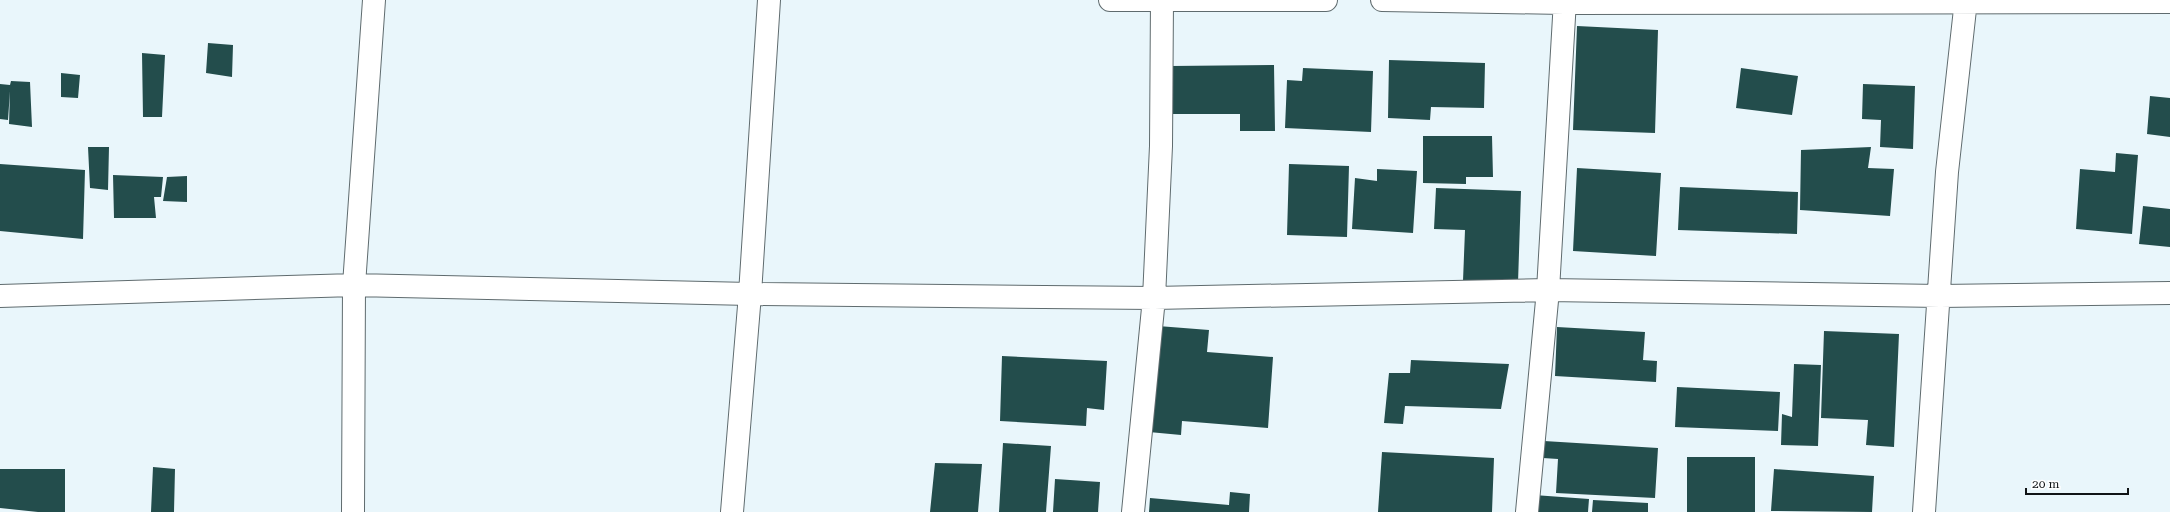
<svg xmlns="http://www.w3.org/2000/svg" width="2170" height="512" font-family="'Roboto Serif',serif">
<rect width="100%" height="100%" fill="#e9f6fb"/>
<path fill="#234d4c" d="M1577,26l81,4 -3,103 -82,-3z
M208,43l25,2 -1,32 -26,-4z
M142,53l23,2 -3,62h-19z
M1389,60l96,3 -1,45 -53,-1 -1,13 -42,-2z
M1274,65l1,66h-35v-17h-68l-1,-48z
M1303,68l70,3 -2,61 -86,-4 2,-48 15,1z
M1741,68l57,8 -6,39 -56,-7z
M61,73l19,2 -2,23 -17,-1z
M11,81l19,1 2,45 -23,-3 1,-33 -2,29 -8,-1v-35l10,1z
M1863,84l52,2 -2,63 -33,-2 1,-27 -19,-1z
M2150,96l20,2v39l-23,-3z
M1423,136h69l1,41h-27v7l-43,-1z
M88,147h21l-1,43 -18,-2z
M1871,147l-3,21 26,1 -4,47 -90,-6 1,-60z
M2116,153l22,2 -6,79 -56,-5 4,-60 35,3z
M0,164l85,6 -2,69 -83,-8z
M1289,164l60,2 -2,71 -60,-2z
M1577,168l84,5 -5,83 -83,-5z
M1377,169l40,2 -4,62 -61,-4 3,-51 22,3z
M113,175l50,2 -2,20h-7l2,21h-42z
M187,176v26l-24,-1 4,-24z
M1680,187l118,5 -1,42 -119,-4z
M1436,188l85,3 -3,92 -55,-2 2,-51 -31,-1z
M2143,206l27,3v38l-31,-3z
M1158,326l51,4 -2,22 66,5 -5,71 -86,-7 -1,14 -32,-3z
M1557,327l88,5 -2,28 14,1 -1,21 -101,-6z
M1824,331l75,3 -5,113 -28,-2 2,-25 -47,-2z
M1002,356l105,5 -3,49 -17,-2 -1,18 -86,-5z
M1411,360l98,4 -8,45 -96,-3 -2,18 -19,-1 5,-50h21z
M1794,364l27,1 -3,81 -37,-1 1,-31 10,3z
M1677,387l103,5 -2,39 -103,-4z
M1544,441l114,7 -3,50 -99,-5 2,-34 -15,-1z
M1003,443l48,3 -5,66h-47z
M1382,452l112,6 -2,54h-114z
M1687,457h68v55h-68z
M935,463l47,1 -4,48h-48z
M153,467l22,2 -1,43h-23z
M0,469h65v43h-27l-38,-4z
M1774,469l100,7 -2,36 -101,-1z
M1055,479l45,3 -2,30h-45z
M1230,492l20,2 -1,18h-100l1,-14 79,7z
M1534,495l55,4 -1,13h-55z
M1593,500l55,3v9h-56z"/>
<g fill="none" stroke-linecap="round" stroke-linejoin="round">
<defs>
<path id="minor" d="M1110,0h216
M1382,0l182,3 606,-1
M0,296l354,-11 396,9 404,4 394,-8 392,6 230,-3
M353,512l1,-227 20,-285
M732,512l18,-218 19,-294
M1133,512l21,-214 7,-152 1,-146
M1527,512l21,-222 17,-290
M1924,512l23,-340 19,-172"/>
</defs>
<use href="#minor" stroke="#5f6b6e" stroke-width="24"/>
<use href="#minor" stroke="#fff" stroke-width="22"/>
</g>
<path d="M2026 488v6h102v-6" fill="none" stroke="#101416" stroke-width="2"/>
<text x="2032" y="488" font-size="12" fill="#101416" stroke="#ffffff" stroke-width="3" paint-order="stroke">20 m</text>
</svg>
